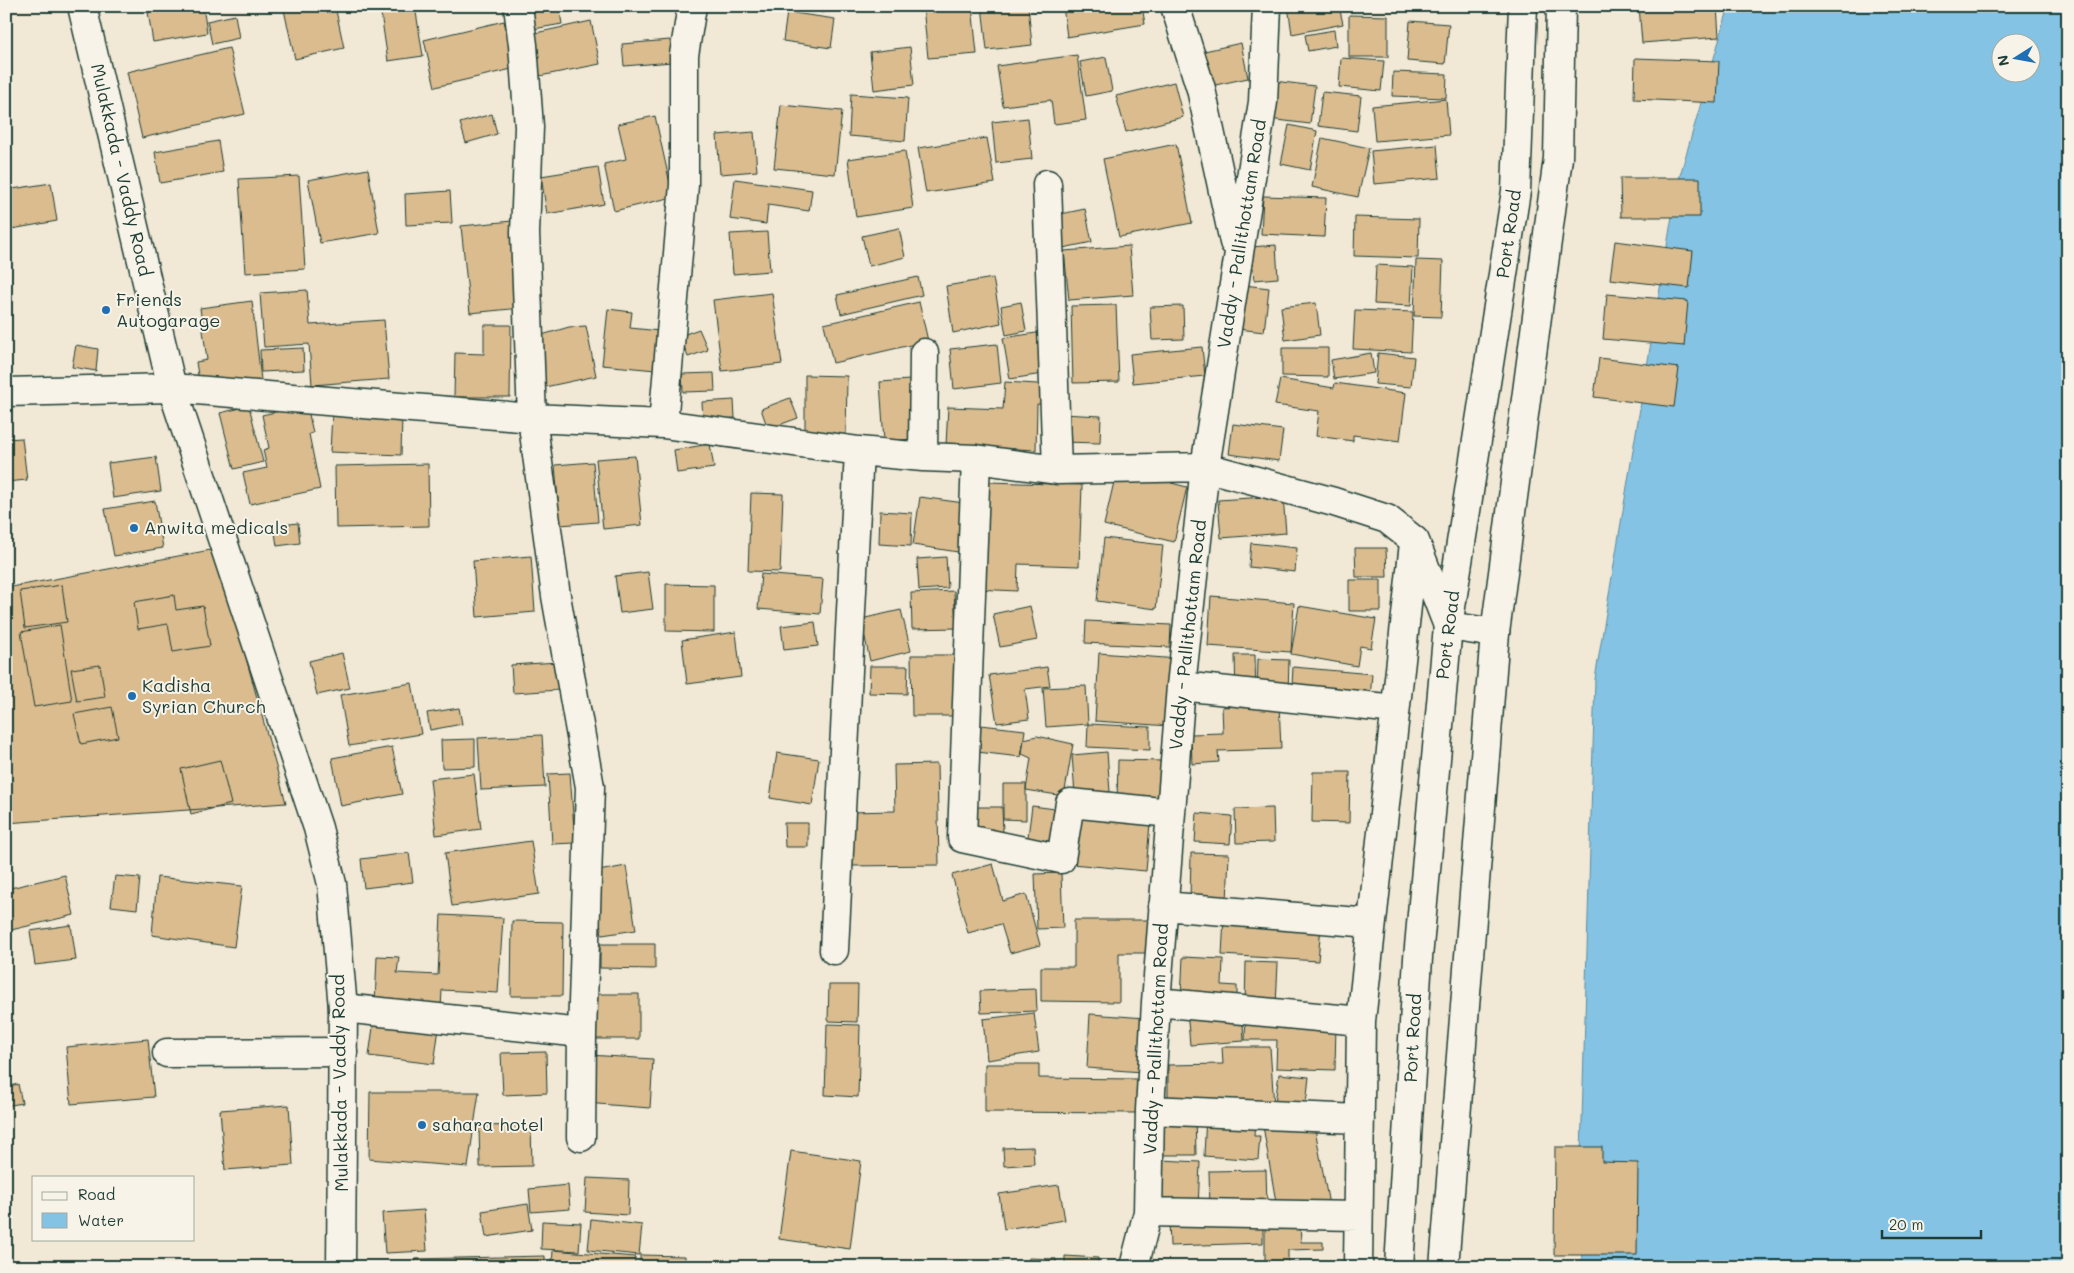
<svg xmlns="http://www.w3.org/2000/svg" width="2074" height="1273" font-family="Mali,sans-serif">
<rect width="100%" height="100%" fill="#f1e8d6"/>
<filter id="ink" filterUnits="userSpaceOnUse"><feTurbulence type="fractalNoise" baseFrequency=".02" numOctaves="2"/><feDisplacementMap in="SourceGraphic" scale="10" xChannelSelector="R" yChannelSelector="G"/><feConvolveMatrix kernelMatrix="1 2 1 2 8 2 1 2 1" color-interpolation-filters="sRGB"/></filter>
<g filter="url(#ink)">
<path fill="#84c3e4" stroke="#5c8d9e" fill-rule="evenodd" d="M1729,6h339v1261h-486l-2,-79 15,-509 82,-493zM2002,42h30v30h-30z"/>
<path fill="#dbbc8e" stroke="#1f3d34" d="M147,6h56l4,27 -54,9z
M303,6h32l9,42 -49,11 -11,-49z
M387,6h28l8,50 -35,5 -8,-54z
M524,6h35l3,18 -34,6z
M820,6h37l-36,7z
M923,6h49l5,48 -49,4z
M982,6h46l4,39 -45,5z
M1063,6h79l3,18 -78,13z
M1288,6h51l4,18 -51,10z
M1639,6h78l2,31 -77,6z
M787,12l48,7 -4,29 -48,-7z
M235,15l4,23 -27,6 -5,-23z
M1349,15l39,1v41h-39z
M504,21l12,47 -81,19 -11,-47z
M591,21l9,43 -60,12 -9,-42z
M1410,21l39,3 -4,40 -38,-3z
M1334,30l2,16 -28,5 -3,-16z
M670,40l2,22 -48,4 -2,-22z
M1241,43l7,35 -42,9 -6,-35z
M910,47l4,38 -40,5 -4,-38z
M229,48l16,66 -103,24 -15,-66z
M1077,55l9,65 -32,4 -3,-24 -48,6 -6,-40z
M1106,57l6,34 -26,5 -6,-34z
M1341,58l43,3 -3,30 -42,-4z
M1635,58l84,3 -2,42 -83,-4z
M1393,72l54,2 -1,24 -54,-2z
M1274,81l41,5 -5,38 -41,-5z
M1174,82l9,35 -57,15 -10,-36z
M1322,92l39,4 -4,35 -39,-5z
M851,94l57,4 -3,43 -56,-5z
M1446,99l3,36 -74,6 -3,-35z
M781,105l61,6 -7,63 -61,-6z
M492,114l5,20 -31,9 -6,-20z
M655,116l18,81 -59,14 -10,-47 22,-5 -8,-35z
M1028,118l4,41 -36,4 -4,-41z
M1289,125l28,6 -7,39 -29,-6z
M754,132l3,39 -37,3 -3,-39z
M987,138l8,45 -69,10 -8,-45z
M1322,138l47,10 -11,49 -46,-10z
M218,141l5,31 -63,11 -5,-31z
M1176,144l16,79 -73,14 -16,-78z
M1437,145l3,33 -66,6 -3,-33z
M905,151l8,57 -57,9 -8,-58z
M598,167l6,37 -57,10 -6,-38z
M368,169l11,64 -59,10 -12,-63z
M299,176l6,93 -60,4 -6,-94z
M1620,178h80v39h-79z
M735,179l77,11 -3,21 -41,-6 -2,19 -36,-5z
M51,183l6,38 -51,9v-40z
M450,191l2,32 -46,2 -1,-31z
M1263,196l63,2 -2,39 -63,-3z
M1085,209l7,33 -29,6 -7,-33z
M1355,217l64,2 -1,39 -64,-2z
M512,221l9,87 -51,5 -9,-87z
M899,228l6,29 -36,9 -7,-30z
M767,232l3,39 -37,3 -3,-40z
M1615,241l78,10 -4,37 -79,-9z
M1276,245l2,33 -24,2 -3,-33z
M1129,246l4,49 -64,5 -5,-49z
M1416,260l27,1 -2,56 -27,-1z
M1376,265l37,2 -2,39 -37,-2z
M918,277l4,18 -81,19 -4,-19z
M993,278l8,45 -48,10 -7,-47z
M1244,285l25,3 -5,44 -26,-3z
M307,290l3,35 74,-5 5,59 -77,6 -3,-41 -45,3 -4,-54z
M772,293l10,71 -60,7 -9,-71z
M1607,294l81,7 -4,45 -81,-7z
M252,301l9,79 -61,8 -4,-26 11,-2 -7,-52z
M919,302l9,39 -95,22 -9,-39z
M1021,302l5,29 -20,4 -5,-29z
M1316,303l4,32 -35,5 -4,-33z
M1116,305l3,77 -46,1 -2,-77z
M1183,306l1,33 -32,1 -2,-33z
M608,309l24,3 -2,16 30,3 -4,39 -54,-5z
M1355,310l58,2 -2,40 -58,-3z
M484,325h27l-1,72h-56l1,-44 29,1z
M586,326l10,50 -51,11 -10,-50 34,-10z
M699,329l9,21 -20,7 -8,-21z
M1043,332l6,41 -39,6 -7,-41z
M997,344l4,39 -47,6 -4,-40z
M76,345l22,4 -2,22 -24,-4z
M1202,347l3,29 -72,7 -3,-29z
M303,348l1,22 -43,2 -1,-22z
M1282,348h46v29l-46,-1z
M1371,353l3,20 -40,6 -3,-19z
M1378,353l36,4 -3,30 -36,-3z
M1599,358l80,10 -5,39 -80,-10z
M714,373l1,18 -32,1 -1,-18z
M805,375l42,1 -1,63h-41z
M925,379l4,59 -45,3 -4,-59z
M1280,379l54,9 1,-5 71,10 -6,48 -47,-6v6l-37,-5 3,-25 -44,-6z
M1005,382l48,3 -1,20 -15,-1 -1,46 -90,-5 2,-38 55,2z
M790,398l8,20 -30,11 -7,-20z
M734,400l1,18 -32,2 -1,-18z
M307,405l6,28 -4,1 11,55 -70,15 -7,-31 24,-5 -4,-18 6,-2 -7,-33z
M249,406l14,56 -29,7 -14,-56z
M332,413l70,3 -1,39 -71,-3z
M1062,414l39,2 -1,27 -39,-1z
M1233,424l50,6 -4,31 -50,-7z
M22,438l5,42 -21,2v-43z
M710,444l4,24 -37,5 -3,-23z
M635,456l7,69 -39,4 -7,-70z
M156,457l5,34 -48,7 -5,-35z
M593,462l5,60 -38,3 -5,-60z
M428,464l1,62 -93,2 -1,-62z
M1117,469l70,18 -13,55 -70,-17z
M989,482l93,3 -3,81 -61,-2 -1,27 -41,-2 1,-34h9z
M751,493l32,1 -3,78 -32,-1z
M1283,496l3,37 -65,5 -3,-38z
M920,497l44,6 -6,49 -45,-7z
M155,501l8,47 -49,8 -9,-47z
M880,511l32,2 -1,33 -32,-2z
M298,523l2,20 -23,3 -3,-20z
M1104,538l59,7 -7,64 -59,-8z
M1251,543l46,5 -2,24 -46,-5z
M1355,548h31l1,29h-31z
M216,549l70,254 -280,20v-235z
M531,556l4,56 -58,5 -4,-56z
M946,557l2,31 -29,2 -2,-31z
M648,572l5,37 -33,4 -5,-37z
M761,574l62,5 -3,35 -62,-5z
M1349,580h32v31h-32z
M666,584l48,1v47l-48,-1z
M62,585l5,37 -42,6 -5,-37z
M954,591l2,37 -44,1 -1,-36z
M174,595l2,15 27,-4 7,40 -37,6 -5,-28 -30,5 -4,-27z
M1211,596l83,7 -3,49 -83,-6z
M1030,606l7,34 -37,7 -7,-33z
M1299,606l77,13 -5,29 -11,-2 -3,20 -66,-12z
M901,610l10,41 -41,10 -9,-42z
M1086,621l85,4 -1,22 -85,-4z
M815,622l3,24 -34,4 -3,-24z
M60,625l12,76 -38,6 -13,-75z
M736,632l5,45 -54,7 -5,-44z
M342,653l8,35 -33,7 -8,-34z
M1099,653l79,6 -8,67 -75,-5z
M911,655h52v61h-51z
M1235,655h20l1,42h-20z
M1258,659l31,1 -1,34 -31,-1z
M558,662l1,28 -46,3 -2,-28z
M100,665l5,32 -28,4 -6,-32z
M870,666h38l-1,28 -38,-1z
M1047,667l3,19 -25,3 4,30 -32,4 -8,-48z
M1293,667l79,7 -3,37 -78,-7z
M412,683l9,51 -72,12 -9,-51z
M1086,686l2,38 -42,3 -3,-39z
M1279,704l2,45 -63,2 1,11 -27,2 -1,-30 32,-1 -1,-26z
M112,707l6,30 -37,7 -7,-30z
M459,708l3,16 -32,6 -3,-17z
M1088,724l62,3v23l-63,-3z
M981,725l44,5 -4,27 -44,-5z
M542,735l3,52 -64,3 -3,-52z
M1037,736l36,8 -9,52 -38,-6 5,-32 -9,-4 2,-15z
M475,739v28l-33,1 -1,-28z
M392,747l10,47 -61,12 -9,-48z
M1107,752l3,40 -35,3 -3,-40z
M777,753l42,6 -7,46 -42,-7z
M220,760l11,44 -40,10 -10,-45z
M1118,760l44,1 -1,44 -44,-2z
M937,764l2,101 -89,1 -1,-54 46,-1 -1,-46z
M1313,772h37l-1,51 -37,-1z
M570,773l5,70 -23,1 -4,-70z
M474,774l7,55 -45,6 -6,-56z
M1003,784h23v36l-23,-1z
M1032,806l39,5 -6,46 -39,-5z
M976,807h26l1,25 -26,1z
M1273,808l1,34 -38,1 -1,-34z
M1197,813l35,3 -2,28 -35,-2z
M1076,817l74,6 -4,48 -74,-7z
M784,823h24v24h-23z
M531,841l8,53 -87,12 -7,-53z
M409,853l4,29 -49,6 -3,-29z
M1191,853l38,1 -2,49 -37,-2z
M993,864l10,37 23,-7 14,51 -30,8 -9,-29 -33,9 -16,-58z
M626,866l10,64 -34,5 -9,-63z
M1061,873l2,55 -26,1 -2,-55z
M65,875l9,40 -67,16 -1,-42z
M115,876l25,2 -3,31 -26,-3z
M157,877l85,9 -8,61 -82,-12z
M441,915l62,3 -5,75 -56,-3 -1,18 -66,-4 2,-48 22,1 -2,16 41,2z
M1224,918l97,7 -3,36 -96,-6z
M1074,920h75v33h-30v49l-78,-1v-34h33z
M512,921l51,1 -1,74h-51z
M71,925l5,35 -41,5 -5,-34z
M600,944h55v25l-55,-1z
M1183,957l40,2 -1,26 15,1v16l-56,-3z
M1246,962l32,1 -2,42 -31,-1z
M829,985h29l-1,37 -29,-1z
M1036,989l1,22 -56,2 -1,-22z
M592,994h47v45h-47z
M1242,1006l2,35 -54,4 -3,-35z
M1034,1013l5,39 -52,8 -4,-41z
M1090,1014l56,4 -4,54 -55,-4z
M1246,1015l90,8 -1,47 -59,-2 1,-28h-32z
M374,1020l65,8 -5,36 -65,-8z
M827,1024l33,1 -2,72 -33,-2z
M148,1039l6,58 -83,7 -5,-57z
M1222,1047h48l4,59 -106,2v-43l55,-1z
M546,1052l1,41 -44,2 -2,-42z
M589,1055l64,4 -3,49 -65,-5z
M985,1064h54v14l98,1v34l-152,-1z
M1279,1074l30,3 -4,36 -31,-3z
M18,1084l4,19 -16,3v-19z
M370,1092h109l-11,75 -99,-8z
M289,1105l4,60 -68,5 -5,-60z
M1157,1114h38l1,41h-39z
M1206,1115l49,3 -1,18h6l-2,24 -54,-4z
M1313,1118l16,87 -51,9 -15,-88z
M531,1125l1,41 -52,1 -1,-41z
M1033,1147l1,17 -30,2 -1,-18z
M1555,1147h47v15l36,1 -1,92h-83z
M791,1151l70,10 -11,88 -71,-10z
M1161,1160l39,2 -2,46 -39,-2z
M1266,1170l1,36 -57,1 -1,-36z
M587,1178l42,2 -1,35 -43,-3z
M568,1185l2,24 -39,3 -2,-23z
M1059,1185l6,35 -61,9 -5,-35z
M528,1204l4,26 -46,7 -4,-26z
M424,1210l3,41 -42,2 -3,-40z
M1263,1217v26l-93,3 -1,-27z
M591,1219l51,6 -3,30 -51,-5z
M542,1221l39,2 -2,28 -38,-2z
M1300,1223l1,19h22v7l-35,1v17h-23v-43z
M553,1250l82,7 -1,10h-82z
M640,1255l45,1v11h-45z
M545,1256v11h-130v-8z
M1065,1256l33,2v9h-33z
M1029,1258l27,1v8h-27z
M956,1261l47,2v4h-47z
M1294,1263h41v4h-41z"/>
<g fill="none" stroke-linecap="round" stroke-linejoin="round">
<defs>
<path id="minor" d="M518,6l5,39 6,82 -4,106 7,185 24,178 34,191 -8,246 -1,104
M1175,6l26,83 33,153
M1047,184l10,286
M6,392l166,-4 360,30 131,6 196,27 64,6 53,2 81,11 148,-3 129,35 53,17 28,22 33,85 47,7
M663,424l21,-239v-130l8,-49
M923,457l1,-104
M976,459l-14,379 99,21 9,-56 101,10
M1181,686l214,23
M1163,906l208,17
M834,950l25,-499
M1156,1002l205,19
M343,1008l239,25
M167,1053l176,-1
M1150,1110l210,9
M1148,1212l210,4
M1134,1267l14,-55 2,-102 6,-108 25,-316 24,-219 58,-365 4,-96
M1358,1267l3,-246 53,-478"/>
<path id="tertiary" d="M82,6l90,382 146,440 14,56 11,124 -2,259
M1399,1267l19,-309 30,-332 68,-435 7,-185
M1444,1267l51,-634 63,-475 3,-152"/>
</defs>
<use href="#minor" stroke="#1f3d34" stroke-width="31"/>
<use href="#tertiary" stroke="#1f3d34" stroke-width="31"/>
<use href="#minor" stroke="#f7f3e8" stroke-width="28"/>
<use href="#tertiary" stroke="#f7f3e8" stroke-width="28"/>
</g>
</g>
<g fill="#1f6fb2" stroke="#f7f3e8" stroke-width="2">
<circle cx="106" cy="310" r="5"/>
<circle cx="134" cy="528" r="5"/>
<circle cx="132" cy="696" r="5"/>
<circle cx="422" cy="1125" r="5"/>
</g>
<g text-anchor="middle" stroke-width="4" stroke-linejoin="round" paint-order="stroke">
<g font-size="18" fill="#1f3d34" stroke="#f7f3e8">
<text transform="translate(121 170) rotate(77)" y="6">Mulakkada - Vaddy Road</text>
<text transform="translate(1242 234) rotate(-81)" y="6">Vaddy - Pallithottam Road</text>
<text transform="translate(1509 234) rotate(-82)" y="6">Port Road</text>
<text transform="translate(1188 635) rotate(-84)" y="6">Vaddy - Pallithottam Road</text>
<text transform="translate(1448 635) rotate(-83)" y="6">Port Road</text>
<text transform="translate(1413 1038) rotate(-87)" y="6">Port Road</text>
<text transform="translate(1156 1039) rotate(-87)" y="6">Vaddy - Pallithottam Road</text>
<text transform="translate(340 1083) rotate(-91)" y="6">Mulakkada - Vaddy Road</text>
</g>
<g font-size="18" fill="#1f3d34" stroke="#f7f3e8" text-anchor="start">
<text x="116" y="306">Friends<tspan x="116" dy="21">Autogarage</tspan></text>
<text x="144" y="534">Anwita medicals</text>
<text x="142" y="692">Kadisha<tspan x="142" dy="21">Syrian Church</tspan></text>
<text x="432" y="1131">sahara hotel</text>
</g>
</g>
<rect width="2074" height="1273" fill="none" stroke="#f7f3e8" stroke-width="25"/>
<rect x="12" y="12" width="2049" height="1248" fill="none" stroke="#1f3d34" stroke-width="2" filter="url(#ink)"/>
<rect x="32" y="1176" width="162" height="65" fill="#f7f3e8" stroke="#a1aaa0"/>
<rect x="42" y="1192" width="25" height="8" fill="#f7f3e8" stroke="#a1aaa0"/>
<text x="78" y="1200" font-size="15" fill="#1f3d34">Road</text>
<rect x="42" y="1213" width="25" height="15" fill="#84c3e4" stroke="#a1aaa0"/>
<text x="78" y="1226" font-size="15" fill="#1f3d34">Water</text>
<g transform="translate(2016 58) rotate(259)"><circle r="24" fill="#f7f3e8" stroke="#a1aaa0"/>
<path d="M0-4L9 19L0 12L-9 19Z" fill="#1f6fb2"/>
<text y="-8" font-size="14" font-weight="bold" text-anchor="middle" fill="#1f3d34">N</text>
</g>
<path d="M1882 1230v8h99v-8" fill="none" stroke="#1f3d34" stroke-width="2.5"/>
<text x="1889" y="1230" font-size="15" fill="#1f3d34" stroke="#f7f3e8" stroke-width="4" paint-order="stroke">20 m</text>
</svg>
